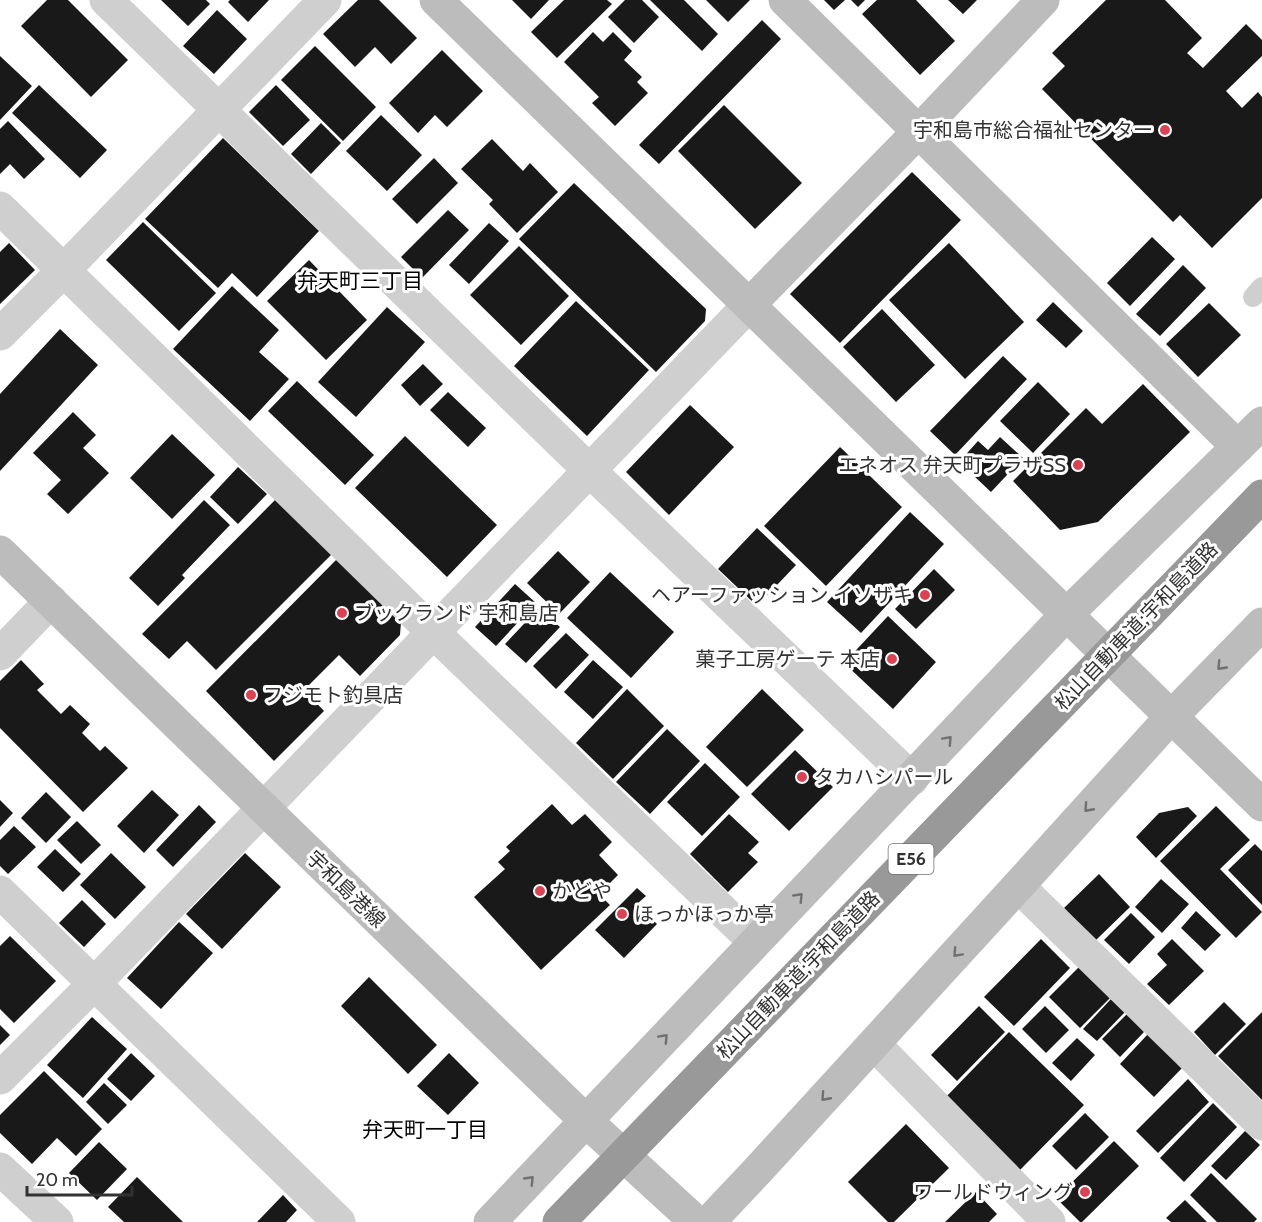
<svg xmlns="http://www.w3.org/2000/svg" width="1262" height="1222" font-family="Cabin,'Noto Sans JP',sans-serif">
<rect width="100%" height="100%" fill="#fff"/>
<path fill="#191919" d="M47,0h21l60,60 -37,37 -70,-71z
M161,0h45l4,4 -22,22z
M230,0h39l-21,22 -20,-20z
M358,0h21l38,38 -26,26 -16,-17 -20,20 -32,-33z
M512,0h37l-18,19z
M564,0h43l5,4 -55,54 -26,-26z
M625,0h17l17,17 -25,26 -26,-26z
M650,0h34l34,34 -16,17z
M706,0h44l-22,22z
M824,0h21l-11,10z
M851,0h14l-7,7z
M877,0h39l39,41 -35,34 -58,-61z
M948,0h29l-14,14z
M1106,0h59l37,38 -15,15 16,15 43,-44 16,16v16l-36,35 16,17 16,-16 4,5v101l-50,50 -32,-33 -7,7 -131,-133 23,-23 -13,-13z
M217,10l30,29 -33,35 -31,-28z
M762,20l19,19 -122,125 -20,-19z
M593,32l10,10 10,-10 19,19 -8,9 18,17 -5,5 11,11 -33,33 -23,-23 7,-6 -35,-35z
M315,46l61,61 -33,34 -62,-61z
M442,50l41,41 -36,36 -12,-12 -17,18 -29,-30z
M0,56l32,30 -32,34z
M39,85l68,65 -27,28 -68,-65z
M276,85l34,35 -27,26 -34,-34z
M724,105l78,78 -47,46 -77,-78z
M381,115l41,40 -35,36 -41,-40z
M8,121l37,38 -21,20 -14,-15 -10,10v-45z
M321,123l20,20 -30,31 -20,-20z
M223,138l96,93 -62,66 -25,-24 -14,15 -73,-69z
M492,139l31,32 7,-8 28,29 -41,41 -28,-29 4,-4 -32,-31z
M434,158l24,25 -41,41 -25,-25z
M912,172l49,48 -121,123 -50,-49z
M574,183l132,126 -1,12 -49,51 -137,-133z
M448,210l21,20 -47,48 -21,-21z
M143,222l73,71 -37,38 -73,-71z
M489,223l20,18 -40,43 -20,-19z
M1152,237l23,22 -45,47 -23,-23z
M9,243l26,27 -35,34v-52z
M949,243l75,79 -59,57 -76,-79z
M519,246l50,50 -48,49 -51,-50z
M309,260l58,60 -41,40 -59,-59z
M1183,265l23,23 -46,48 -24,-22z
M232,286l47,44 -20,22 30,27 -39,42 -77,-72z
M576,301l73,69 -62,66 -73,-70z
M1053,302l30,29 -17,17 -30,-28z
M1209,303l32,32 -43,42 -32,-33z
M387,307l38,35 -69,75 -38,-35z
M882,309l53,56 -39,37 -53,-55z
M60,329l38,36 -98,106v-77z
M1003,356l24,23 -72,76 -25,-24z
M423,364l20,20 -23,22 -19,-21z
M297,381l77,74 -29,30 -77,-74z
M1038,382l32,32 -37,39 -33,-32z
M1143,384l47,48 -92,90 -38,8 -47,-49 73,-73 16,16z
M448,392l38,36 -18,19 -38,-37z
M690,405l44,42 -65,68 -43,-43z
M73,412l23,23 -13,13 26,25 -41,41 -21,-20 14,-14 -28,-27z
M172,434l43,41 -43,44 -42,-41z
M405,436l92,89 -50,52 -92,-89z
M1000,437l23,21 -32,34 -32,-30 19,-21 10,9z
M840,447l62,60 -76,79 -62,-60z
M238,467l29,27 -29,30 -28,-27z
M277,498l56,55 -117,117 -29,-29 -18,18 -27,-25z
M204,500l26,25 -48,50 3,3 -27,28 -29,-28z
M910,512l34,32 -83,89 -34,-31z
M757,528l39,37 -39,41 -39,-37z
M558,551l32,31 -31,32 -32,-31z
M338,558l63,64 -1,13 -40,41 -21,-21 -35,35 20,21 -50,50 -68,-70z
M934,569l21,21 -39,39 -21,-20z
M610,572l64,60 -43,46 -64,-60z
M515,584l21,19 -40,43 -21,-19z
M539,608l21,19 -34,36 -21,-19z
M888,616l48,46 -43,47 -49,-46z
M566,633l23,22 -33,34 -23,-23z
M21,660l23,24 -7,6 24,24 9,-9 20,19 -8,9 18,18 5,-5 23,22 -45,44 -83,-84v-47z
M593,660l30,27 -30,32 -29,-27z
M627,689l37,37 -51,53 -37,-36z
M762,689l42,41 -57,57 -41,-40z
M667,729l33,32 -50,53 -34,-32z
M795,750l38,37 -44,44 -38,-37z
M705,763l35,34 -38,39 -35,-34z
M152,790l27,25 -35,38 -27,-27z
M46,792l25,25 -25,26 -25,-25z
M0,800l13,13 -13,14z
M552,804l20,21 13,-11 27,28 -13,13 19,20 -19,19 11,11 -69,65 -67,-73 31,-28 -7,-7 12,-11 -4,-4z
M199,805l17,17 -43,45 -17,-17z
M1216,806l34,34 -30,29 42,43 -26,26 -76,-77z
M1188,807l9,9 -41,42 -20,-21 23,-24z
M729,814l30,28 -11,11 10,9 -30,30 -38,-38z
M77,821l24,24 -20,19 -24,-24z
M14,826l22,21 -28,27 -8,-8v-26z
M1255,844l7,7v54l-34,-35z
M55,849l26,25 -18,18 -26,-25z
M111,853l35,34 -31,32 -35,-34z
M245,853l36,34 -59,62 -36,-35z
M1099,874l31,33 -35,34 -31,-33z
M1161,879l28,25 -27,29 -27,-26z
M637,888l9,8 -9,8 20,20 -33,34 -29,-28z
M82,900l24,24 -22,23 -25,-24z
M1196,911l25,24 -16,16 -24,-23z
M1131,913l24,24 -26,27 -25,-24z
M179,922l34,31 -52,56 -34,-31z
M10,936l46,45 -42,42 -14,-14v-63z
M1041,939l29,29 -56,58 -30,-29z
M1172,939l32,32 -35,34 -22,-21 20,-19 -10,-11z
M1079,967l31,31 -30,30 -31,-31z
M369,977l68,68 -29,29 -67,-68z
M1111,999l14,13 -28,29 -14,-12z
M1224,1002l22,22 -31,31 -21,-23z
M979,1006l26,26 -48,49 -26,-26z
M1045,1006l24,24 -23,23 -24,-24z
M1262,1012v88l-44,-44z
M1127,1014l17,18 -24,25 -18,-18z
M92,1017l35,32 -44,49 -36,-33z
M0,1025l10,10 -10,10z
M1009,1032l75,73 -65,66 -74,-73z
M1148,1034l35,33 -29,30 -34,-33z
M1077,1038l18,17 -24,26 -19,-18z
M131,1053l24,23 -24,25 -24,-22z
M449,1053l30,30 -31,32 -31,-29z
M44,1071l58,58 -26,27 -19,-18 -25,26 -32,-31v-18z
M1188,1079l21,23 -51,51 -22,-22z
M104,1083l23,22 -19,19 -22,-22z
M1213,1103l24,24 -53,55 -24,-24z
M1085,1113l24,24 -33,33 -24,-24z
M906,1124l43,44 -55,54h-6l-40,-40z
M1245,1131l15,14 -34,35 -15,-14z
M1114,1141l25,25 -57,56h-2l-24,-24z
M99,1142l28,27 -30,31 -28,-27z
M1211,1173l46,46 -3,3h-37l-27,-27z
M137,1177l46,45h-59l-16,-15z
M976,1192l21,22 -8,8h-44z
M283,1195l14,15 -11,12h-29z
M1185,1200l22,22h-36l-5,-4z"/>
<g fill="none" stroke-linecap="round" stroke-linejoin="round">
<path stroke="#cfcfcf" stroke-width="20" d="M1253,297l9,-10"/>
<path stroke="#cfcfcf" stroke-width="33" d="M106,0l484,471 322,308
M0,208l433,424 322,310
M0,334l64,-64 261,-270
M0,654l51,-53
M1018,886l244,238
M0,892l339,330
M874,1044l175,178
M0,1078l94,-94 655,-679
M0,1169l57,53"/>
<path stroke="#bcbcbc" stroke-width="33" d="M436,0l826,805
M785,0l453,447
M749,305l170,-174 124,-131
M0,552l586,569 110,101
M490,1222l576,-607 196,-192
M709,1222l50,-53 259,-283 153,-169 91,-93"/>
<path stroke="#999" stroke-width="33" d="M559,1222l703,-726"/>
</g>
<defs><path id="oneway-chevron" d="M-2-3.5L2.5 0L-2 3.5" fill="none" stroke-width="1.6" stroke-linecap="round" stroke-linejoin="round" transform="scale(1.5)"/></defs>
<g stroke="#707070">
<use href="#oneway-chevron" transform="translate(1221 666) rotate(134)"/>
<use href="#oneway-chevron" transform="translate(948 740) rotate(-47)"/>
<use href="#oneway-chevron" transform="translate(1088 808) rotate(132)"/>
<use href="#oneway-chevron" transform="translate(799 897) rotate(-46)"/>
<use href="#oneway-chevron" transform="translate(957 953) rotate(133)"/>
<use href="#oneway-chevron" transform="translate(664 1038) rotate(-47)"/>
<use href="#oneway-chevron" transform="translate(825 1097) rotate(132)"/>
<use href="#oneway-chevron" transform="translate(530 1180) rotate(-46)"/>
</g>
<g fill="#d94354" stroke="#fff" stroke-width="2">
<circle cx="1165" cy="130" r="6"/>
<circle cx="1078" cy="465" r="6"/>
<circle cx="925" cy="595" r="6"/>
<circle cx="342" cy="613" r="6"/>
<circle cx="892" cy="659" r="6"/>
<circle cx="251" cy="695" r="6"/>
<circle cx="802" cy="777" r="6"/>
<circle cx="540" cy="891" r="6"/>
<circle cx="622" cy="914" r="6"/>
<circle cx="1085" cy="1192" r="6"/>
</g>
<g text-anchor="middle" stroke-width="6" stroke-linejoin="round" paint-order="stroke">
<rect fill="#fff" stroke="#707070" stroke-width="1.5" x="888.5" y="844" width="45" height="30" rx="4.5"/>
<g font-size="18" font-weight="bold" fill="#323232">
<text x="911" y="865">E56</text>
</g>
<g font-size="20" fill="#323232" stroke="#fff" text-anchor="end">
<text x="1153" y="137">宇和島市総合福祉センター</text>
<text x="1066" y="472">エネオス 弁天町プラザSS</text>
<text x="913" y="602">ヘアーファッション イソザキ</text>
<text x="354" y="620" text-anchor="start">ブックランド 宇和島店</text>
<text x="880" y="666">菓子工房ゲーテ 本店</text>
<text x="263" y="702" text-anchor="start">フジモト釣具店</text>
<text x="814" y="784" text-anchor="start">タカハシパール</text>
<text x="552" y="898" text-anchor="start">かどや</text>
<text x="634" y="921" text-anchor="start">ほっかほっか亭</text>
<text x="1073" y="1199">ワールドウィング</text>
</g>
<g font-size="20" fill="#323232" stroke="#fff">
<text transform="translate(1136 626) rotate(-46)" y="7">松山自動車道;宇和島道路</text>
<text transform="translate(346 889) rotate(44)" y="7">宇和島港線</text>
<text transform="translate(798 975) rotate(-46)" y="7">松山自動車道;宇和島道路</text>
</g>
<g font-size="21" fill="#000" stroke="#fff">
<text x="360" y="288">弁天町三丁目</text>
<text x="425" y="1137">弁天町一丁目</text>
</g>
</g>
<path d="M27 1186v9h105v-9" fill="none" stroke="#323232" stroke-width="3"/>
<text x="36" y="1186" font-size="18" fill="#323232" stroke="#ffffff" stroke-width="4.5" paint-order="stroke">20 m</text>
</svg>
